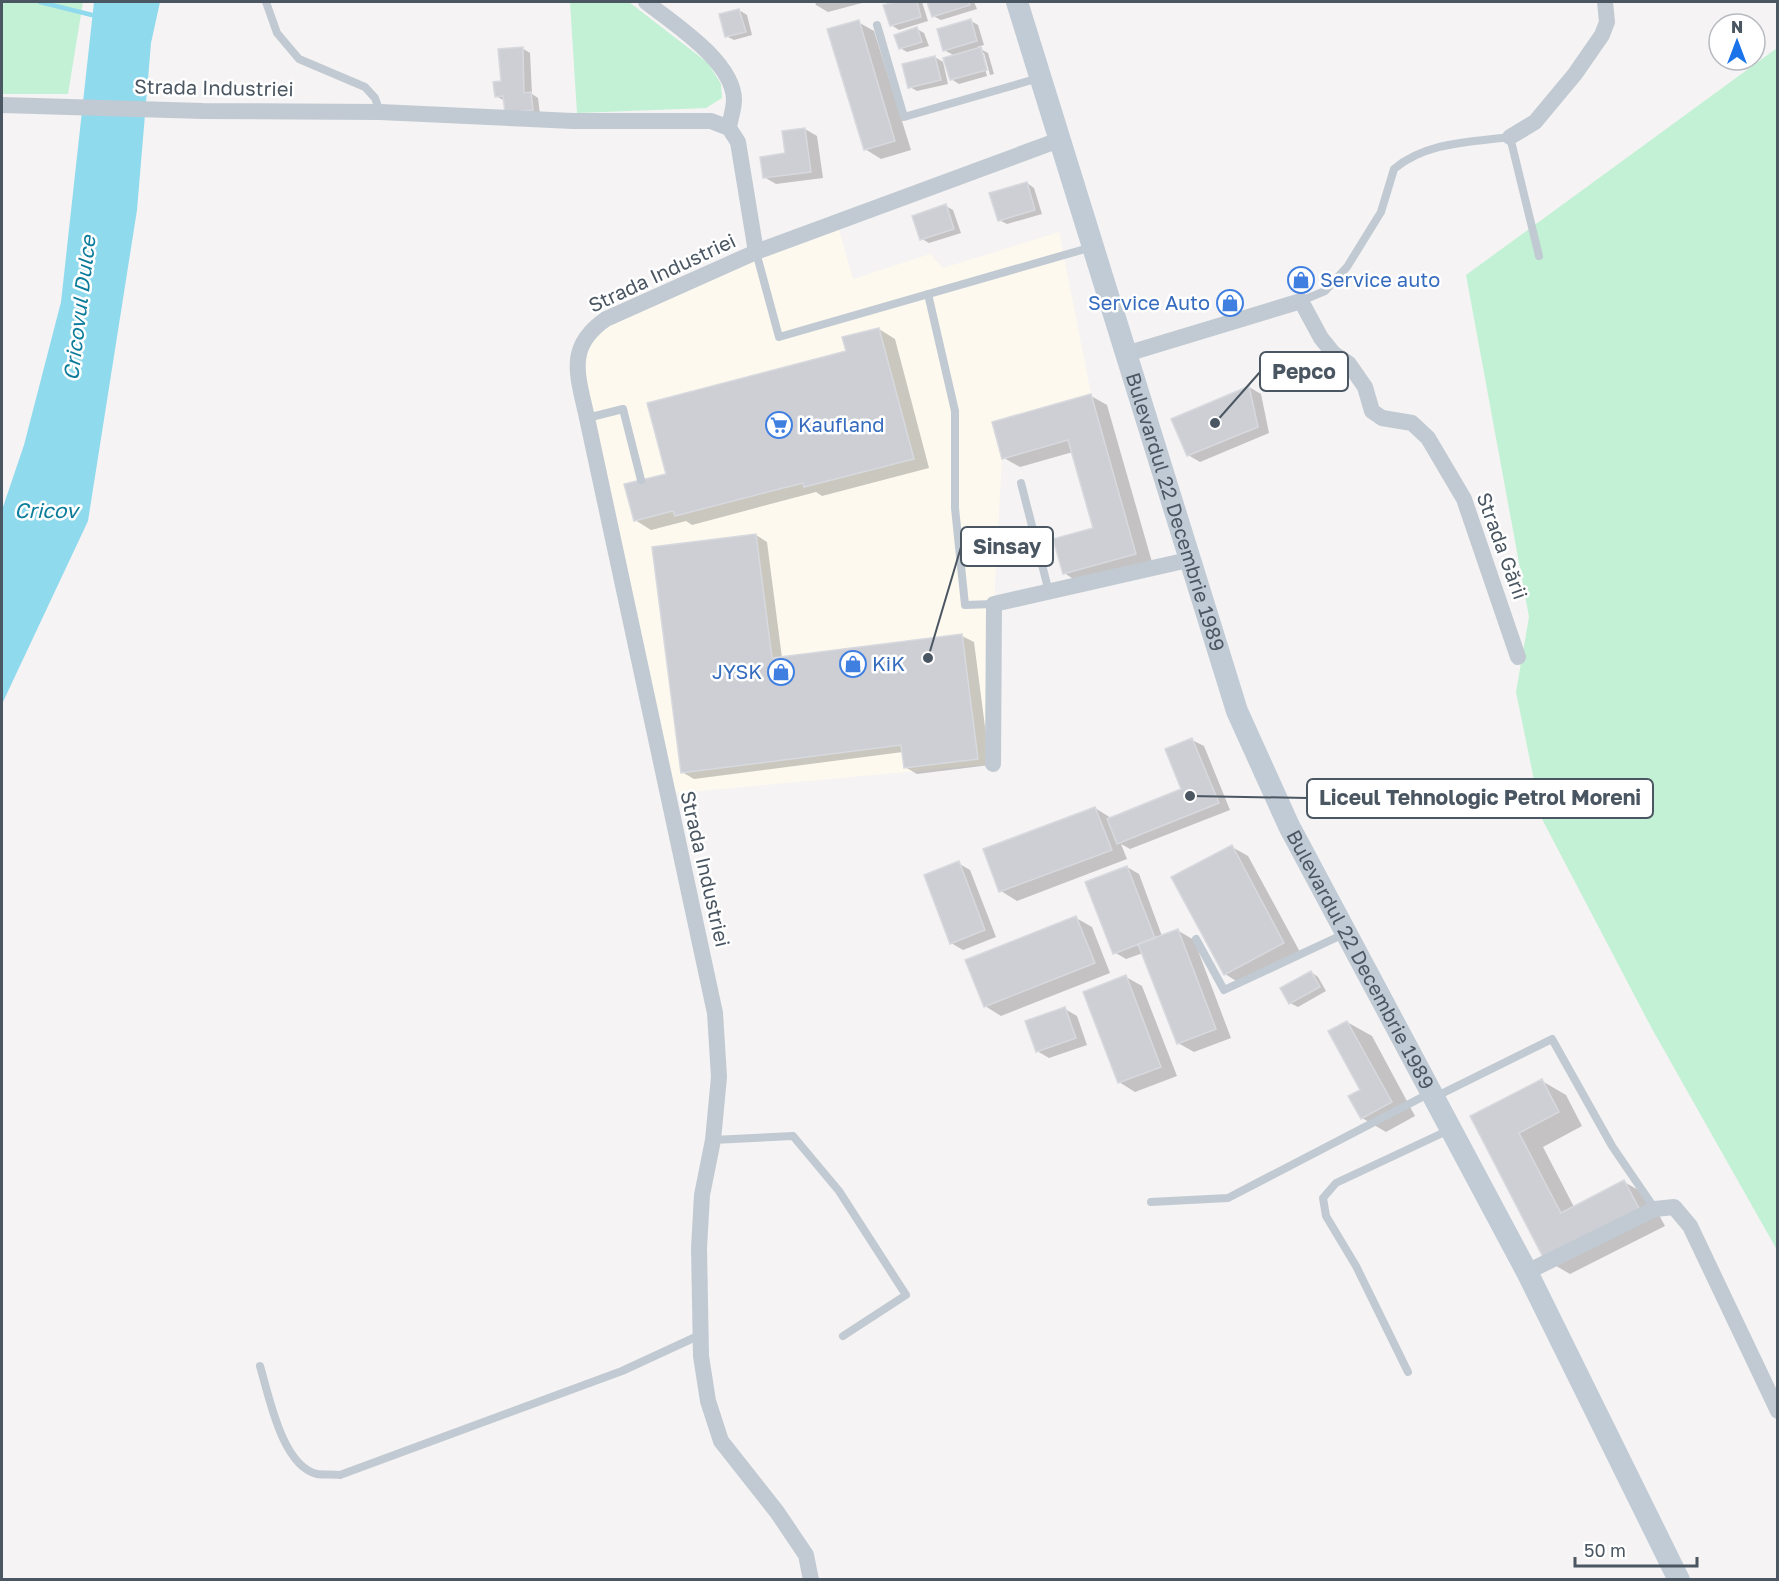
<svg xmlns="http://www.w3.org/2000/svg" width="1779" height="1581" font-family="'Golos Text',sans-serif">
<rect width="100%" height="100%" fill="#f5f3f3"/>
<path fill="#fdf9ef" d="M837,222l16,57 77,-25 13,14 116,-36 32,162 -99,28 10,37 -8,145 -1,160 -326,30 -88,-414 10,-49z"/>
<path fill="#c3f1d5" d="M2,2h81l-15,92h-66z
M570,2h59l79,61 13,21 1,14 -16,10 -129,5z
M1777,48v1202l-126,-223 -109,-208 -26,-127 13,-75 -63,-342z"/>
<path fill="#90daee" d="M94,2h66l-9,41 -14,167 -49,311 -86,183v-194l22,-65 37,-143z"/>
<path fill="#0003" d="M815,2h46l1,1 -34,9 -12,-7z
M901,2h21l6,19 -29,9 -8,-5 -6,-19z
M929,2h45l3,7 -36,11 -8,-4z
M739,10l8,5 5,20 -18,5 -8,-4z
M971,21l7,4 6,20 -7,2 11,6 6,21 -4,1 -6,-22h-3l6,23 -28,8 -8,-5 4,-23 -11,-6z
M858,22l16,9 37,119 -30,9 -16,-10z
M917,29l7,4 5,13 -22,6 -7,-4z
M522,48l8,5 2,41 6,4 2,16 -26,3 -9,-16 -9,-5z
M935,57l8,5 5,22 -31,7 -7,-4z
M805,129l12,7 6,42 -47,6 -12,-7 23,-23z
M1027,183l7,5 8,26 -35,10 -8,-4z
M946,206l7,4 8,23 -32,10 -7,-4z
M879,329l16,10 34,129 -107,28 -6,-4 -124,33 -6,-4 -35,9 -16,-10 33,-45z
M1249,387l12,7 8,39 -69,29 -12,-7z
M1091,396l16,9 45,157 -72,21 -16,-10 31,-44 -22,-77 -53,15 -16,-9z
M756,535l11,7 15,116 180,-22 12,6 16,123 -73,9 -12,-7 -2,-15 -209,27 -12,-7z
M1192,740l12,6 26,64 -100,39 -9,-5 6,15 -110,42 -16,-10 94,-83 16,10 72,-28z
M1232,847l16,9 52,96 -59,32 -16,-10z
M958,863l12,7 26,67 -33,13 -12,-7z
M1127,867l12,7 23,62 15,-6 17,10 37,98 -37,14 -16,-9 -35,-90 -17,6 -12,-7z
M1076,918l16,9 18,46 -109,43 -16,-10z
M1311,972l7,5 8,14 -28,16 -8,-4z
M1126,977l16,9 35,90 -42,16 -16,-10z
M1065,1009l12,7 10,29 -38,13 -12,-7z
M1347,1022l25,14 43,80 -29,16 -24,-14v-27z
M1542,1081l24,14 16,31 -39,21 31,60 50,-25 25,14 16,30 -95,48 -24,-14 -74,-143z"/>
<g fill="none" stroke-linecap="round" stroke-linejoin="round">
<path stroke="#90daee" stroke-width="4.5" d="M40,2l52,13"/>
</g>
<path fill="#cdcfd5" stroke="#d7d9de" stroke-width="1.5" d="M895,2h22l4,15 -31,9 -7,-21z
M927,2h42l1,3 -38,12z
M739,9l7,23 -21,5 -6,-23z
M971,19l6,22 -34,10 -6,-22z
M859,20l36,121 -31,9 -37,-121z
M917,27l5,15 -23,7 -5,-14z
M523,47l1,46 7,-1 2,18 -28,3 -2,-17 -8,1 -2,-15 8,-1 -3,-32z
M981,47l6,23 -37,10 -7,-22z
M935,56l6,24 -33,8 -6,-24z
M805,128l6,44 -48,6 -3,-21 25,-4 -3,-22z
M1027,182l8,28 -37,11 -9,-28z
M946,204l8,25 -34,11 -8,-24z
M879,328l35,131 -110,28 -1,-4 -128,33 -2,-5 -39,10 -10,-37 42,-10 -19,-71 199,-52 -4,-14z
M1249,386l9,41 -71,29 -16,-37z
M1091,394l45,160 -73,20 -10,-35 40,-11 -25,-88 -66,19 -10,-37z
M756,534l16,124 190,-24 16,125 -74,9 -3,-23 -220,28 -29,-226z
M1192,738l27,65 -102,41 -10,-25 74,-30 -16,-40z
M1095,807l17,43 -113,42 -16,-43z
M1232,845l52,98 -60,32 -53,-98z
M959,861l26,69 -35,14 -26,-69z
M1127,866l28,72 -42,16 -28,-72z
M1076,916l19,47 -111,44 -19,-47z
M1178,929l38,100 -39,15 -39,-100z
M1311,971l9,16 -31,17 -9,-16z
M1126,975l35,92 -43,16 -35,-91z
M1065,1007l11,31 -40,14 -11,-31z
M1347,1021l45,81 -31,17 -13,-23 12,-6 -32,-59z
M1542,1079l17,33 -40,21 42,80 63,-33 17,32 -96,49 -75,-145z"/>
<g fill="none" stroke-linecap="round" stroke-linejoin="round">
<path stroke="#c1cad2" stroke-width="8" d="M266,2l11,31 22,26 66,28 10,11 5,14
M877,25l27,92 135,-39
M756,252l23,85 313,-90
M928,294l27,117v97l10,97 29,-1
M1301,301l24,-10 22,-24 34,-55 13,-43c32,-27 77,-27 116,-32l29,119
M587,418l36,-9 18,71
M1021,483l28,109
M1196,939l28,51 120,-56
M1435,1097l117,-58 60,107 43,63
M713,1140l80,-4 46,55 67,104 -63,41
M1151,1202l77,-4 202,-105
M260,1366c9,30 22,100 57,108 7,1 16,0 23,1l282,-104 78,-36
M1408,1372l-52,-106 -30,-50 -3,-18 13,-15 113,-53"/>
<path stroke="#c1cad2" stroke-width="16" d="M646,2c27,21 88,60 88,98 0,9 -4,19 -5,28
M2,105l201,6 177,1 193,9h138l18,7 9,14 18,110
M1510,137l25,-15 40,-48 27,-39 5,-13 -2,-20
M1126,354l175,-53 20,37 13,16 15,10 16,23 7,24 10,7 30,5 16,15 36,61 54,158
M993,764l1,-160 194,-44
M1527,1272l128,-63 19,-2 16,19 88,185
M811,1580l-5,-25 -29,-43 -56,-71 -13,-40 -7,-45 -2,-108 3,-53 11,-55 6,-63 -4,-64 -128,-595c-9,-42 -22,-71 19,-99l150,-67 303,-112"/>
<path stroke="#c1cbd6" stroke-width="22" id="s1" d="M1017,2l220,709 52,115 238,446 152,308"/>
</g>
<defs>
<symbol id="shop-ring" viewBox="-11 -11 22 22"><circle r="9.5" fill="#fff" stroke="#3f7fe0" stroke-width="1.5"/><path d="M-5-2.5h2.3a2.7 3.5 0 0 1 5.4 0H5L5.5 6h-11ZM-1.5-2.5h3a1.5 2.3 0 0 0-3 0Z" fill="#3f7fe0"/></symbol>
<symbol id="supermarket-ring" viewBox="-11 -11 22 22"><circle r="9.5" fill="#fff" stroke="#3f7fe0" stroke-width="1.5"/><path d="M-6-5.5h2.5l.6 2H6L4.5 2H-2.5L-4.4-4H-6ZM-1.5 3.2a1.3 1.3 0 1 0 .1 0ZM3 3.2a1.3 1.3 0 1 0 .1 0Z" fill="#3f7fe0"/></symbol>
</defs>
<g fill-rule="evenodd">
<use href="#shop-ring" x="1286" y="265" width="30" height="30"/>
<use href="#shop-ring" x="1215" y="288" width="30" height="30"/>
<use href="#supermarket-ring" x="764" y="410" width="30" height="30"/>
<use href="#shop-ring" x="838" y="649" width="30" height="30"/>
<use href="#shop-ring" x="766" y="657" width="30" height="30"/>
</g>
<g text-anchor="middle" stroke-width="5" stroke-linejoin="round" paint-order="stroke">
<g font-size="20" fill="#4a5661" stroke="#fff">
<text transform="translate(214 88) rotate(1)" y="7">Strada Industriei</text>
<text transform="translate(662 273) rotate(-25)" y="7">Strada Industriei</text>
<text dy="7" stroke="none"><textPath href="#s1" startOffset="534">Bulevardul 22 Decembrie 1989</textPath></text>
<text transform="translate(1502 546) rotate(70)" y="7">Strada Gării</text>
<text transform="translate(705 869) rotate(77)" y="7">Strada Industriei</text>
<text dy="7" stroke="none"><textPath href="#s1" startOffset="1020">Bulevardul 22 Decembrie 1989</textPath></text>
</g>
<g font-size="20" fill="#366cbe" stroke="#fff" text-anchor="start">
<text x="1320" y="287">Service auto</text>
<text x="1210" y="310" text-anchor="end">Service Auto</text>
<text x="798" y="432">Kaufland</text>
<text x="872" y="671">KiK</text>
<text x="762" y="679" text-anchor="end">JYSK</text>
</g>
<g font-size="21" font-style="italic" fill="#0c7c9b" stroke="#fff">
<text transform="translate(80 308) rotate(-83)" y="7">Cricovul Dulce</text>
<text x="46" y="518">Cricov</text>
</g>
</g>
<path fill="none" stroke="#4a5661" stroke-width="2" d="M1215 423L1260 372M928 658L961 547M1190 796L1307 798"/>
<g fill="#4a5661" stroke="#fff" stroke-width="2">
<circle cx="1215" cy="423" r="6"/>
<circle cx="928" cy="658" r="6"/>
<circle cx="1190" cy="796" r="6"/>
</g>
<g fill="#fff" stroke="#4a5661" stroke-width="2">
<rect x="1260" y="352" width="88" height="39" rx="6"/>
<rect x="961" y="527" width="92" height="39" rx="6"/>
<rect x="1307" y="779" width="346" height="39" rx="6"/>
</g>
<g font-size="21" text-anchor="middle" font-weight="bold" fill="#4a5661">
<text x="1304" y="379">Pepco</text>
<text x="1007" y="554">Sinsay</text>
<text x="1480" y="805">Liceul Tehnologic Petrol Moreni</text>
</g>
<rect width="1779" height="1581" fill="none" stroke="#4a5661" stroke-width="6"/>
<g transform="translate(1737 42)"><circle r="28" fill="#ffffff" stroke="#b7bbc0" stroke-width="1.5"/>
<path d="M0-4.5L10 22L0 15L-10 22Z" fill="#1a73e8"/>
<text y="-9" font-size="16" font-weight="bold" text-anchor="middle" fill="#4a5661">N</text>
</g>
<path d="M1575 1557v9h122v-9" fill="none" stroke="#4a5661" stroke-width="3"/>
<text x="1584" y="1557" font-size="18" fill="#4a5661" stroke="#ffffff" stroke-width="4.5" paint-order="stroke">50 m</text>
</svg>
